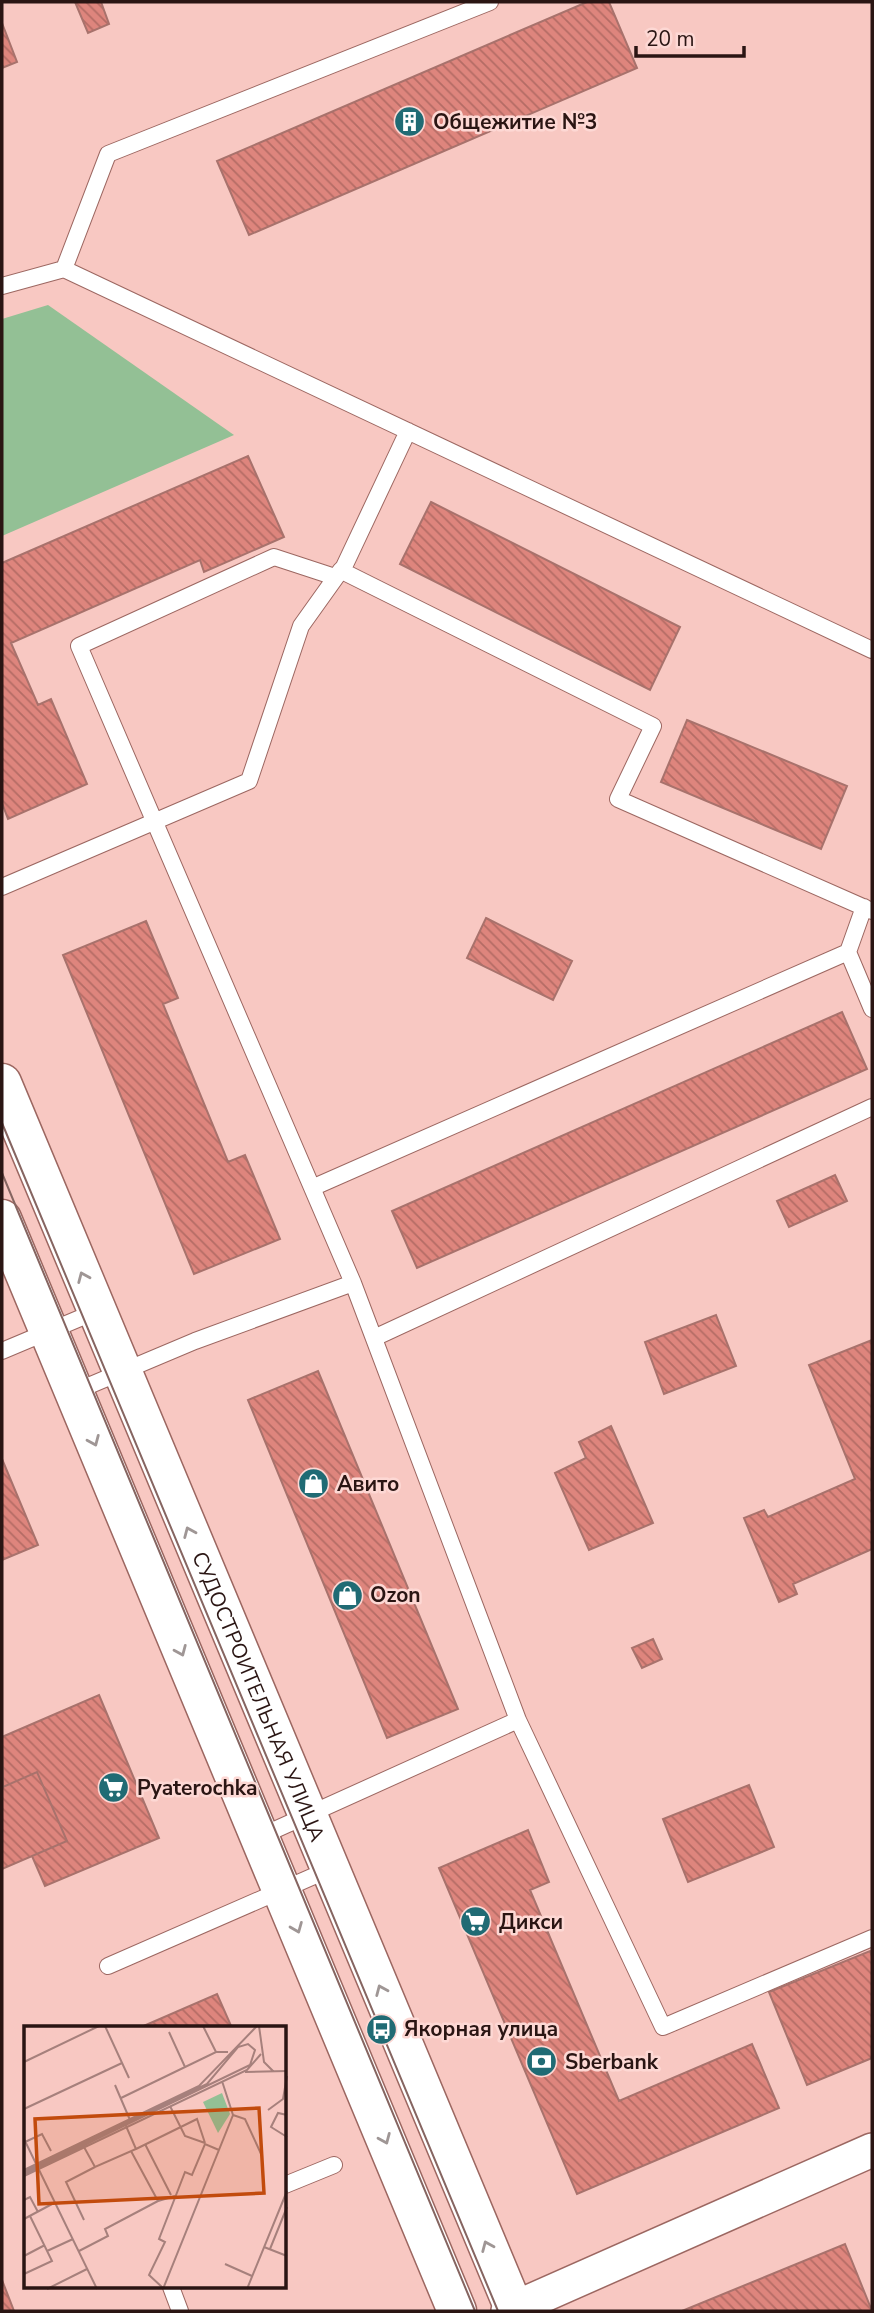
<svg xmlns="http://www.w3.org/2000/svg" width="874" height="2313" font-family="'Nunito Sans',sans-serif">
<defs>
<pattern id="building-back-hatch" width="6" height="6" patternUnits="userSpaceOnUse" patternTransform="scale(1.75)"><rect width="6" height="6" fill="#de857d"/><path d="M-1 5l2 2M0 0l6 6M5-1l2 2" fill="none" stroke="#b46c65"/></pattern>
</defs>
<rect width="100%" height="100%" fill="#f8c8c2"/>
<path fill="#93c095" d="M48,305l186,130 -232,101v-217z"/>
<path fill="url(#building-back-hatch)" stroke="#a8726c" stroke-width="2" d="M75,2h26l8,22 -21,9z
M587,2h22l28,66 -388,167 -32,-74z
M2,23l15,39 -15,6z
M248,456l36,81 -80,35 -4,-12 -189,83 27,62 13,-6 36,85 -79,35 -6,-16v-240z
M431,502l249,125 -30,63 -250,-126z
M687,720l160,66 -26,63 -160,-67z
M486,918l86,43 -19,39 -86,-42z
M146,921l32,77 -15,6 65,158 17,-7 35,84 -86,35 -131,-319z
M842,1012l25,57 -450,199 -25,-57z
M835,1175l12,26 -58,26 -12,-26z
M716,1315l20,51 -72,28 -19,-52z
M872,1340v209l-79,35 4,10 -18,8 -35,-84 20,-8 4,7 87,-38 -46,-114z
M318,1371l140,338 -71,29 -139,-338z
M611,1426l42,97 -64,27 -34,-77 31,-15 -7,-16z
M2,1459l36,86 -36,15z
M653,1639l9,20 -20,9 -10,-20z
M99,1695l60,143 -114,48 -13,-30 35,-15 -30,-69 -34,15 -1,-50z
M99,1695l60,143 -114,48 -13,-30 -30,13v-132z
M749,1785l25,62 -86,35 -25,-63z
M528,1830l21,52 -19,8 89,211 133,-57 27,64 -202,86 -138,-326z
M870,1951l2,6v101l-65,27 -38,-93z
M217,1994l15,34h-93z
M845,2244l27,67h-190z
M2,2280l12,31h-12z"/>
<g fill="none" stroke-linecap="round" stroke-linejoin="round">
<defs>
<path id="service" d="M64,269l44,-115 382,-152
M2,286l62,-17 808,381
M408,431l-66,140 311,155 -35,73 254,112
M335,577l-61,-20 -195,89 274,637
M2,887l247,-106 52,-155 40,-56
M864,907l-16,45 24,57
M314,1187l534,-235
M374,1338l498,-231
M2,1351l95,-40
M74,1392l121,-51 158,-58 165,437 -259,117
M518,1720l145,307 209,-89
M108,1966l222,-97
M285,2185l49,-20
M171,2287l9,24"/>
<path id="minor" d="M508,2311l364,-161"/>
<g id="tertiary">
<path id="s1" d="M2,1083l513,1228"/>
<path d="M2,1219l455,1092"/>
</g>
</defs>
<use href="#service" stroke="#9c6761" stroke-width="18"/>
<use href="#minor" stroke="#9c6761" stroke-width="36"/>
<use href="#tertiary" stroke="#9c6761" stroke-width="41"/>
<use href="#service" stroke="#fff" stroke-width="16"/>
<use href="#minor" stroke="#fff" stroke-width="33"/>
<use href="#tertiary" stroke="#fff" stroke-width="38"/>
<path stroke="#866561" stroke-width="2" d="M2,1123l496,1188
M2,1173l473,1138"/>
</g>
<defs><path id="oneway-chevron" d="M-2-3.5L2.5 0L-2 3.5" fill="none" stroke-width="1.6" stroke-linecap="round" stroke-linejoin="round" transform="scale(1.75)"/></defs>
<g stroke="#9f9695">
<use href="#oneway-chevron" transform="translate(83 1277) rotate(-113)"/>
<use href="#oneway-chevron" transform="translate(94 1441) rotate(67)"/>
<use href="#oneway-chevron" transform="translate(189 1532) rotate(-113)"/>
<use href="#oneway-chevron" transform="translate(181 1651) rotate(67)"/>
<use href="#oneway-chevron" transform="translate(297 1928) rotate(68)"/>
<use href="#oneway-chevron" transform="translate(381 1990) rotate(-113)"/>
<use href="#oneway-chevron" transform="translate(385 2139) rotate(67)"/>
<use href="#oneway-chevron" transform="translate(487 2246) rotate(-113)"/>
</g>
<defs>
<symbol id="building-disc" viewBox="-11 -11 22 22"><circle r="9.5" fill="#206b74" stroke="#fdd8d4"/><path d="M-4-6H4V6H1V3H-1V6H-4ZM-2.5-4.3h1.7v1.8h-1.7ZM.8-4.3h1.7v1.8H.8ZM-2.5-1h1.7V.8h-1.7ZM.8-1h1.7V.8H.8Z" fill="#fff"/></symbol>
<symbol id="shop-disc" viewBox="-11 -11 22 22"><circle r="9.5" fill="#206b74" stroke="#fdd8d4"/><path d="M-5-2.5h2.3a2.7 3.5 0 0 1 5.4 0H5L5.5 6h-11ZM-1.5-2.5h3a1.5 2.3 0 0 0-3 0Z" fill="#fff"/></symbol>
<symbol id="supermarket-disc" viewBox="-11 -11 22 22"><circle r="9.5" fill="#206b74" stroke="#fdd8d4"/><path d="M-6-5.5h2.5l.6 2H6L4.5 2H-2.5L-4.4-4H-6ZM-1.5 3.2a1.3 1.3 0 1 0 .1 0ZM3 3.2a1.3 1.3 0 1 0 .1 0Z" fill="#fff"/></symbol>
<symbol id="bus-disc" viewBox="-11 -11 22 22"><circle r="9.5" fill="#206b74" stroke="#fdd8d4"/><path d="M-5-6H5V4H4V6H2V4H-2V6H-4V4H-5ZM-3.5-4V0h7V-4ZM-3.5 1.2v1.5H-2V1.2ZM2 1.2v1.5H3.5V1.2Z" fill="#fff"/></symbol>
<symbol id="bank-disc" viewBox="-11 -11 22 22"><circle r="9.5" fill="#206b74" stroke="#fdd8d4"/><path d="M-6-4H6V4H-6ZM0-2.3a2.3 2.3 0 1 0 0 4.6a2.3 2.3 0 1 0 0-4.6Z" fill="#fff"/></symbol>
</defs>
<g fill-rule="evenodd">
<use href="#building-disc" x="392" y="104" width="35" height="35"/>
<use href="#shop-disc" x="296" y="1466" width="35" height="35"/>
<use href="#shop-disc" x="330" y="1578" width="35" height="35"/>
<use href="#supermarket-disc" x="96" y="1770" width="35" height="35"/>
<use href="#supermarket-disc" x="458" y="1904" width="35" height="35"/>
<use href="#bus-disc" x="364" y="2012" width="35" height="35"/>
<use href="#bank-disc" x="524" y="2044" width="35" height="35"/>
</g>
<g text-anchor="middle" stroke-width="5" stroke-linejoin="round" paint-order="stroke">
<g font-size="21" font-weight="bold" fill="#2a1513" stroke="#fdd8d4" text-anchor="start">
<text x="433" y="129">Общежитие №3</text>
<text x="337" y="1491">Авито</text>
<text x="370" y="1602">Ozon</text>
<text x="137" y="1795">Pyaterochka</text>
<text x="499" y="1929">Дикси</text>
<text x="404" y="2036">Якорная улица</text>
<text x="565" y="2069">Sberbank</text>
</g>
<g font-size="21" fill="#2a1513" stroke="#fdd8d4">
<text dy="7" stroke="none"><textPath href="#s1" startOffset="665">СУДОСТРОИТЕЛЬНАЯ УЛИЦА</textPath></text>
</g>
</g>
<g transform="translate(24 2026)">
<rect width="262" height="262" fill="#f8c8c2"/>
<path d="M198,67l8,21 -12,19 -15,-31z" fill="#93c095"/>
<path fill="none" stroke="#a6807c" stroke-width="2" d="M81,0l24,52M179,0l13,26M235,0l5,36 9,9M145,6l16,35M0,36l75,-36M221,46l42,-1M91,59l15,35M97,72l95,-46h12M146,80l15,30 20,7M0,83l98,-46M244,84l15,-11 4,-23M209,89l12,4 17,37M263,89l-9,-2 -7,14 16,10M0,113l73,150M1,116l17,-8 9,17M121,118l26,51M60,121l11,20 41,-18 -10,-23M112,123l61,-30 8,24M107,125l27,50 17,-5M0,144l175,-84 58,-60M0,146l183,-88 31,-37 10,-3 7,6 -5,15 -226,109M0,150l223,-106 14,-16M0,174l6,-3 8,15M0,193l30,-16M60,194l-18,-38 29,-15M240,221l23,9M246,223l17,-42M23,225l26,-12M55,225l29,-15 -3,-7 53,-28M0,230l21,-11M201,238l27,12M0,248l28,-13 -22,-45M139,262l-14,-13 16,-33 -6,-3 26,-67 7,3 13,-31 14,6M23,263l40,-20M139,263l70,-174 -11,-34M223,263l40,-98"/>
<path fill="#c24b0d" fill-opacity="0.15" stroke="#c24b0d" stroke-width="3.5" d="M235,82l5,85 -225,11 -4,-85z"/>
<rect width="262" height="262" fill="none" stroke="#2a1513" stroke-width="3.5"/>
</g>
<rect width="874" height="2313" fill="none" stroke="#2a1513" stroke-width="7"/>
<path d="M636 46v10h108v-10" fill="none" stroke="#2a1513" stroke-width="3.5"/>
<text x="646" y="46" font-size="21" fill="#2a1513" stroke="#fdd8d4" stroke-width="5" paint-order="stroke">20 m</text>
</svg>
